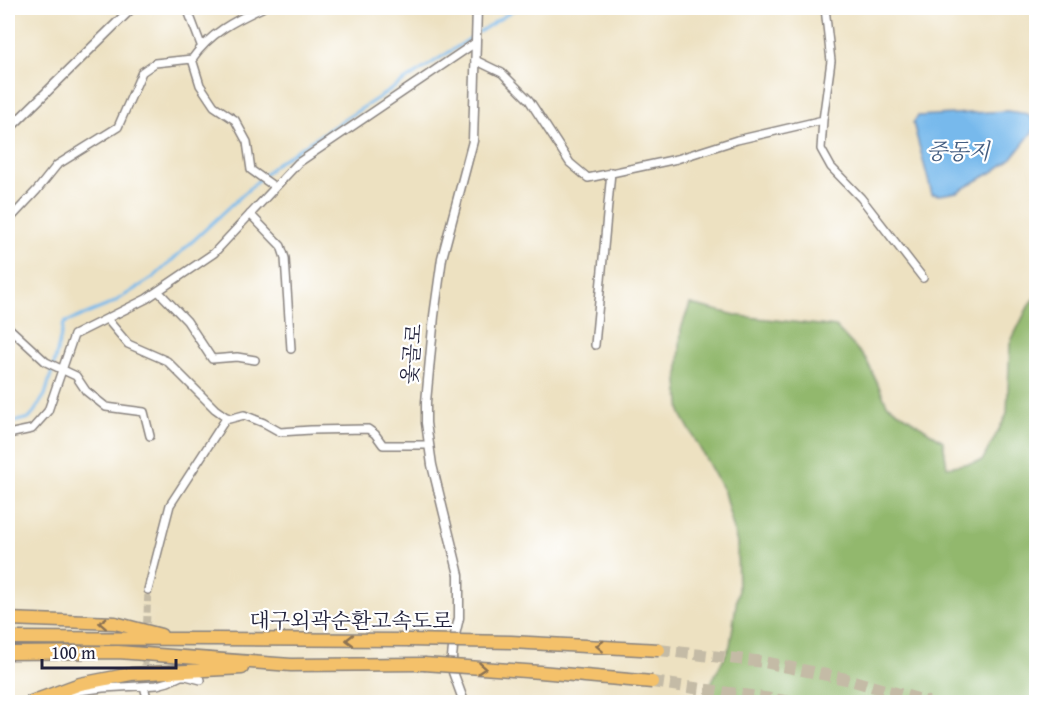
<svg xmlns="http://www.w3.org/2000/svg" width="1044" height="710" font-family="'Gentium Book Plus','Noto Serif KR',serif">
<rect width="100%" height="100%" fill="#fff"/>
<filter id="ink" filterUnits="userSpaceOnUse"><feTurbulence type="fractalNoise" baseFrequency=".0167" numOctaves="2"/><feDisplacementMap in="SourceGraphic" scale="12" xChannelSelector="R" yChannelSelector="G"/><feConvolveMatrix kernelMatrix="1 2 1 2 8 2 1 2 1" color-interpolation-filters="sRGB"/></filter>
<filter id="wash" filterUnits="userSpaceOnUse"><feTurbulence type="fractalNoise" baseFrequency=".008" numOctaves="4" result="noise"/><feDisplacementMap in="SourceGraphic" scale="24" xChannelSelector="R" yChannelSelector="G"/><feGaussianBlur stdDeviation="1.35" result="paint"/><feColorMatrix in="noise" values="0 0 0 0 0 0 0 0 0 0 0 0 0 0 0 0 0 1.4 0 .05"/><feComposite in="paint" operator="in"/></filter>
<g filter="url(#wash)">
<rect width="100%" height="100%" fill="#ede1c1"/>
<path fill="#92b86d" stroke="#5a6d54" stroke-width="1.5" d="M1036,296v406h-332l9,-23 17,-33 8,-55 -1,-48 -13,-51 -43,-78 -3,-32 3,-53 9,-25 50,12 96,11 30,32 21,45 56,37 4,26 35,-6 25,-47 3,-71 20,-40z"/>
<path fill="#77b9ec" stroke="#4c6e94" stroke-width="1.5" d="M1007,111l21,3 7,9 -1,7 -22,28 -18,13 -37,21 -17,3 -8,-1 -19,-71 5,-7z"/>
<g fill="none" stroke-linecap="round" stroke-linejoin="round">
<path stroke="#77b9ec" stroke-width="3" d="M479,32l38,-24
M8,423l22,-5 15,-23 8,-27 11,-45 47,-19 43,-27 123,-114 197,-127"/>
</g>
</g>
<g filter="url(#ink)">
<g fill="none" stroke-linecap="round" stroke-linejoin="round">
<path stroke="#c4bba6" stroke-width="7" stroke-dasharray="7 3.5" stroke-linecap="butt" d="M144,686l4,-96"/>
<path stroke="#c4bba6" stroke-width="12" stroke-dasharray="12 6" stroke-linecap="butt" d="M659,650l105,12 82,17 82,23
M652,682l120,17 18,3"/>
<defs>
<path id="minor" d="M187,8l14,37
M825,8l6,53 -8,59 -2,29 10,18 30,31 62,80
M192,59l8,26 14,21 21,14 12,22 4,28 24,17
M475,60l27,13 27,27 41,63 18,15 89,-19 60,-19 86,-20
M250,214l31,32 4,12 6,91
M8,221l29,-31 20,-25 61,-38 24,-55 13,-9 37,-4c18,-26 42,-38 70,-51
M158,291l29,30 25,38 25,-2 18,3
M107,319l21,25 39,17 48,48 14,10 15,-4 20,8 16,9 31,-2 57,-1 7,5 8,11h45
M8,327l38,35 30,14 10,15 20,16 38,5 6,24
M595,345l16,-173
M8,434l24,-5 16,-18 26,-76 72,-36 68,-46 84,-90 177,-120
M148,590l22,-85 57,-88
M144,686l4,16
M56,702l23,-11 24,-3 54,-3 11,-3 13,-6h5l15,4"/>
<path id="tertiary" d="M8,130l124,-122
M464,702l-11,-30 -1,-15 2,-18 5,-21v-43l-27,-110 -6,-42v-21l8,-86 8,-58 31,-117 4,-133"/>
<path id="motorway" d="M8,619l107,4 46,12
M8,638l400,2
M8,653l110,-1 173,13 133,-1
M31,702l49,-18 51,-10 111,-6"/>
</defs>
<use href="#minor" stroke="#88827e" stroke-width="10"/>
<use href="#tertiary" stroke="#88827e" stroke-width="11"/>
<use href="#motorway" stroke="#88827e" stroke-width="15"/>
<use href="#minor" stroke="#fff" stroke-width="7"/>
<use href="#tertiary" stroke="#fff" stroke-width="8"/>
<use href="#motorway" stroke="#f4c16a" stroke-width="12"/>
<defs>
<path id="motorway-bridge" d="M408,640l103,2 148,8
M424,664l116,8 112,10"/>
</defs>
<use href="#motorway-bridge" stroke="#88827e" stroke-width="15" stroke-linecap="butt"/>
<use href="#motorway-bridge" stroke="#f4c16a" stroke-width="12"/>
</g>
<defs><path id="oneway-chevron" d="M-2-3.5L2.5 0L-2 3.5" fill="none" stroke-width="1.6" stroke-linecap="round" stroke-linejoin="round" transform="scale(1.5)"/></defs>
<g stroke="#8b7252">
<use href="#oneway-chevron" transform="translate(103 623) rotate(-178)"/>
<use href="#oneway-chevron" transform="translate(350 640) rotate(-180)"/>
<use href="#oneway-chevron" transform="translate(600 646) rotate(-177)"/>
<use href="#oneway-chevron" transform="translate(482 668) rotate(4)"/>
</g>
</g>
<g text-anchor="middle" stroke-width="4.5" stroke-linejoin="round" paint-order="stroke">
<g font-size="21" fill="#22223b" stroke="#fff">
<text transform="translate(412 354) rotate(-85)" y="7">옻골로</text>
<text x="351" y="628">대구외곽순환고속도로</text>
</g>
<g font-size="22" font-style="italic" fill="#445e82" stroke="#fff">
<text x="958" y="159">중동지</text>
</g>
</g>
<rect width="1044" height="710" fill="none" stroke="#fff" stroke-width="30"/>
<path d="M42 659v9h134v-9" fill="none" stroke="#22223b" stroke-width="3"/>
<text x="51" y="659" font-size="18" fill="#22223b" stroke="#ffffff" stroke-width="4.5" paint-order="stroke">100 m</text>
</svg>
